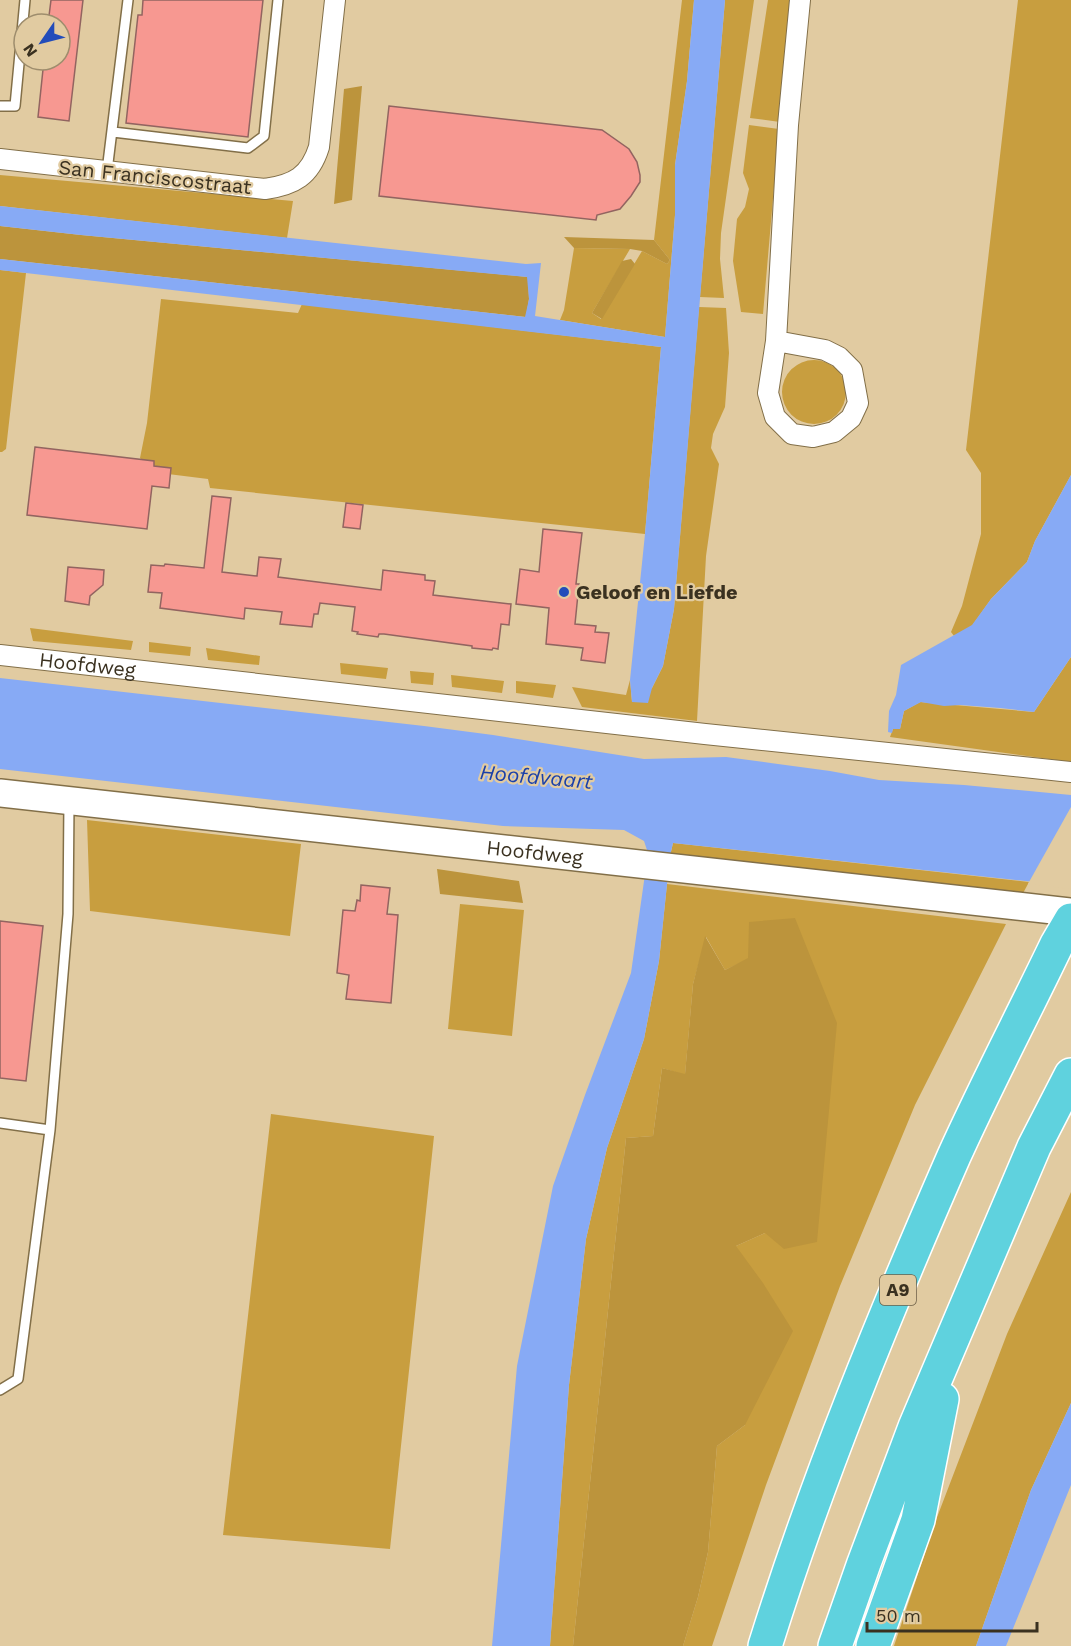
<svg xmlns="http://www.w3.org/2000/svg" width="1071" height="1646" font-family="'Work Sans',sans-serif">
<rect width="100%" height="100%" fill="#e1cba1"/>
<path fill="#c89e3f" d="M682,0h12l-7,81 -12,84v50l-10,122 -105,-17 4,-10 10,-62 56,1 -38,64 9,6 41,-68 25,13 3,-4 -16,-20z
M725,0h29l-33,233 -1,26 4,39 -24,-1z
M768,0h23l-11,122 -30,-4z
M1018,0h53v475l-36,66 -8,21 -36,37 -19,27 -18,10 -3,-4 11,-26 19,-72v-61l-15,-23z
M749,125l30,4 -16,185 -22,-2 -8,-51 4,-42 8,-12 4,-18 -6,-16z
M0,175l293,26 -6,37 -287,-32z
M0,270l26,3 -20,176 -4,3h-2z
M161,299l137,14 4,-9 359,43 -16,187 -435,-46 -2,-9 -56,-7 -12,-14 7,-35z
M699,307l27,1 3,45 -4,54 -12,27 -2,14 8,16 -13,92 -9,165 -115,-14 -10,-20 54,8 4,-15 2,22 20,-14 11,-22 11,-57z
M782 392a32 32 0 1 1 64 0a32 32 0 1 1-64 0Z
M30,628l103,13 -2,9 -98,-9z
M149,642l42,5 -1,9 -41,-4z
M206,648l54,8 -1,9 -51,-5z
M1071,657v105l-181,-25 3,-8h7l4,-18 16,-9 114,10z
M340,663l48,5 -2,11 -45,-5z
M410,671l24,2 -1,12 -22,-2z
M451,675l53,6 -2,12 -50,-6z
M516,681l40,4 -3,13 -37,-5z
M87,820l214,24 -11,92 -200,-25z
M673,843l356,39 -8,15 -351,-41z
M667,884l339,40 -91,181 -75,181 -74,199 -54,161h-29l15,-49 10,-45 9,-106 28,-21 -9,-179 29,-13 -17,-274 -23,11 -19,-33 -13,47 -8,91 -23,-7 -9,68 -27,2 -53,508h-23l19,-261 17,-146 21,-91 37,-109 15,-78z
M460,904l64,6 -12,126 -64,-7z
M271,1114l163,22 -44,413 -167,-14z
M1071,1192v211l-40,87 -55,156h-82l42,-126 71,-186z"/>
<path fill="#bc943c" d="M362,86l-10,114 -18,4 10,-115z
M0,226l81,9 447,42 1,22 -3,18 -526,-58z
M564,237l90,3 16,20 -3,4 -25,-13 -12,-2 -56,-1z
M631,259l4,5 -33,55 -10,-6 30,-52z
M437,869l82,12 4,22 -83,-9z
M795,918l42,105 -20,219 -33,7 -19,-16 -29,13 27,37 30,48 -48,94 -28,21 -9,106 -10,45 -15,49h-110l53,-508 27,-2 9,-68 23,6 8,-90 12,-48 20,34 23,-12 1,-36z"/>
<path fill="#87aaf5" d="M694,0h31l-51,609 -11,57 -11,22 -4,15 -16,-1 -2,-22 15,-146 16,-187 -661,-77v-11l525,58 4,-18 -2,-22 -446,-42 -81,-9v-20l526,58 15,-1 -6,53 130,21 10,-122v-50l12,-84z
M1071,475v182l-37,55 -34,-4 -40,-3 -16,1 -23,-4 -17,9 -4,18h-7l-1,4 -4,-1 1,-21 7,-16 5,-30 71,-40 19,-26 36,-37 8,-21z
M0,678l424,48 69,9 151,24 82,-2 104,14 49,9 85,5 107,10v91l-398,-43 -3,13 -11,105 -15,78 -37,109 -21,91 -17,146 -19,261h-58l25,-280 36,-180 32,-91 46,-122 17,-120 -4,-12 -20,-11 -121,-4 -503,-57z
M1071,1403v82l-65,161h-30l55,-156z"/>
<path fill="#e1cba1" d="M1071,807v82l-43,-5 1,-2z"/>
<path fill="#f79891" stroke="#926460" stroke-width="1.5" d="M51,0h32l-14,121 -31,-4 6,-57h16v-36h-12z
M143,0h120l-15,137 -122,-14 12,-108h4z
M389,106l213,24 27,19 8,13 3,13v7l-9,14 -11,13 -23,6 -1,5 -217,-24z
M35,447l119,14v5l17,2 -2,20 -17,-2 -5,43 -120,-14z
M212,496l19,2 -9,74 35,4 2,-19 22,2 -3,18 103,13 2,-20 42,5v5l10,1 -2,14 78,9 -2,21 -8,-1 -3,25 -5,-1 -1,2 -20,-2v-2l-88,-12h-5l-1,3 -21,-3 1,-2 -6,-1 3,-24 -35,-4 -2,11h-4l-2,13 -32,-3 2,-12 -37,-4 -1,11 -84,-11 2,-15 -14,-1 3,-27 13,1 1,-2 39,4z
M346,503l17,2 -3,24 -17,-2z
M543,529l39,4 -6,51h3l-4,40 21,2 -1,6 14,1 -4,30 -24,-3 2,-12 -37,-4 3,-36 -33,-4 4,-35 19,3z
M68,567l36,3 -1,15 -13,11 -1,9 -24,-4z
M361,885l29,3 -3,26 11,1 -7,88 -45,-4 3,-24 -12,-2 6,-63 12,1 2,-11 3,1z
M0,921l43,5 -17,155 -26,-3z"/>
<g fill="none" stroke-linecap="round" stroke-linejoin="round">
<defs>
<path id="lane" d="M0,106h15l10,-106
M113,132l135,16 16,-12 14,-136
M107,171l21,-171
M0,1123l50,7
M0,1390l18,-11 32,-249 18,-216 1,-112"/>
<g id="street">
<path d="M0,159l265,30c29,-4 45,-13 54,-42l16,-147"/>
<path d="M776,341l49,9 14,7 13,13 6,33 -7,15 -17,14 -21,5 -21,-3 -17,-17 -7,-24 8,-52 12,-216 12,-125"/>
<path id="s1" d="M0,655l705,79 366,38"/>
</g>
<g id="secondary">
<path id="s2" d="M0,793l1071,119"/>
</g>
<path id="highway" d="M765,1646c52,-167 119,-330 189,-490 32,-71 69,-141 103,-212l14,-24
M835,1646l29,-83 51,-136 119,-280 37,-72
M873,1646l45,-126 24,-121"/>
</defs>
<use href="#lane" stroke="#826f48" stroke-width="12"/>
<use href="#street" stroke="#826f48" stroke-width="22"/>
<use href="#secondary" stroke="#826f48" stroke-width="30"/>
<use href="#highway" stroke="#fff" stroke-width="36"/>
<use href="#lane" stroke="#fff" stroke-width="9"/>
<use href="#street" stroke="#fff" stroke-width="20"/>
<use href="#secondary" stroke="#fff" stroke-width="27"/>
<use href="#highway" stroke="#5fd2de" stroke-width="33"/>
</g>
<circle fill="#224cba" stroke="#e1cba1" stroke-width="2" cx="564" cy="592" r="6"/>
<g text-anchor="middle" stroke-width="4.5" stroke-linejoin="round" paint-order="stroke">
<rect fill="#e1cba1" stroke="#6c5f47" stroke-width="1.5" x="880" y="1275" width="36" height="30" rx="4.5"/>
<g font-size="18" font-weight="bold" fill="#3a3120">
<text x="898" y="1296">A9</text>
</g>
<g font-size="20" fill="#3a3120" stroke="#e1cba1">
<text transform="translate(155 177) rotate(6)" y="7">San Franciscostraat</text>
<text dy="7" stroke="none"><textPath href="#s1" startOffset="88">Hoofdweg</textPath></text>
<text dy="7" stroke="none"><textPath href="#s2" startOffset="538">Hoofdweg</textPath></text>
</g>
<g font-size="20" font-weight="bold" fill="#3a3120" stroke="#e1cba1" text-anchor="start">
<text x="576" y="599">Geloof en Liefde</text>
</g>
<g font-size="21" font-style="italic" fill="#1a40a9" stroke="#e1cba1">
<text transform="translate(536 777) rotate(5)" y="7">Hoofdvaart</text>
</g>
</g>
<g transform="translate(42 42) rotate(235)"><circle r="28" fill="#e1cba1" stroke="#9e8d6d" stroke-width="1.5"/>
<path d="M0-4.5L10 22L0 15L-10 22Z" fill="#224cba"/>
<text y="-9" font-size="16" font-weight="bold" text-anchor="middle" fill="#3a3120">N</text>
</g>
<path d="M867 1622v9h170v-9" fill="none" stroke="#3a3120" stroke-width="3"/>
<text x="876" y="1622" font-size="18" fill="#3a3120" stroke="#e1cba1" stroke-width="4.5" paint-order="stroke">50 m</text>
</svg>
